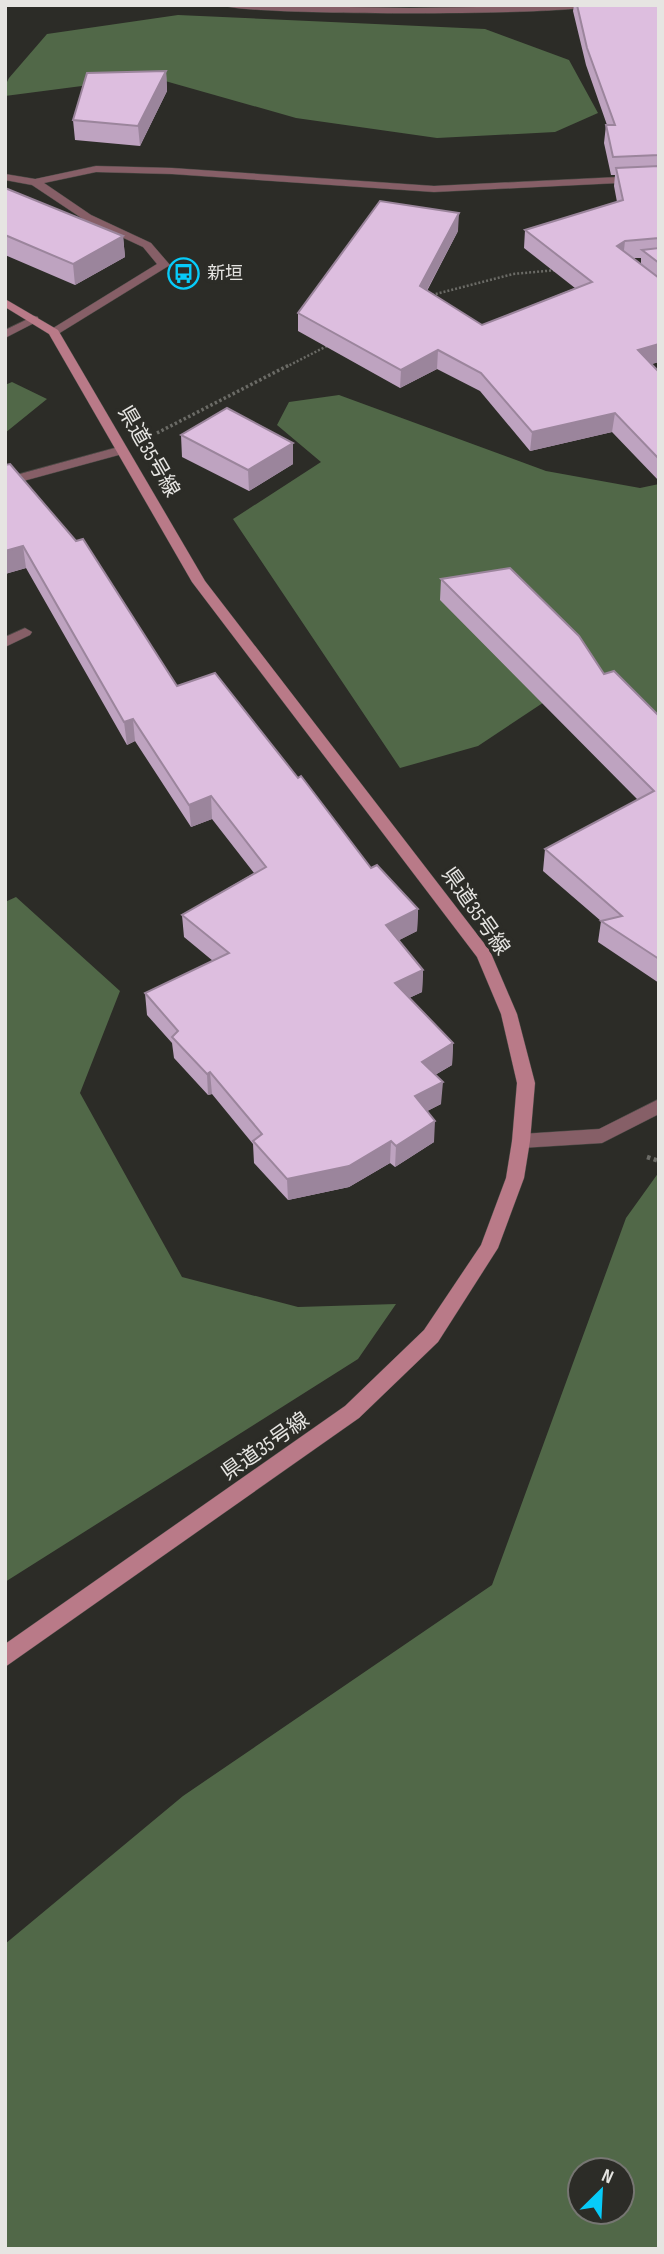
<svg xmlns="http://www.w3.org/2000/svg" width="664" height="2254" font-family="'Sofia Sans Condensed','Noto Sans JP',sans-serif">
<rect width="100%" height="100%" fill="#2c2c27"/>
<path fill="#516848" fill-rule="evenodd" d="M178,15l307,14 84,31 29,53 -43,19 -118,6 -141,-20 -145,-41 -146,19v-10l4,-8 38,-44z
M12,382l35,17 -42,34v-48z
M339,395l207,76 94,17 19,-4v239l-65,-54 -116,77 -78,22 -167,-249 88,-57 -44,-37 12,-23z
M16,897l104,94 -40,102 102,184 116,30 98,-3 -38,55 -353,223v-680z
M659,1172v1077h-654v-305l178,-148 309,-211 134,-367zM622,2170v42h-42v-42z"/>
<g fill="none" stroke-linecap="round" stroke-linejoin="round">
<defs>
<path id="minor" d="M222,5l188,3 187,-3c-19,11 -357,11 -375,0z
M96,166l76,2 262,18 225,-11v6l-225,11 -262,-18 -76,-2 -52,11 47,32 60,28 19,22 -112,69h-8v-4l107,-66 -14,-17 -60,-28 -51,-34 -27,-5v-6l30,5z
M34,316l4,1v4l-33,17v-8z
M122,446l4,1v6l-121,33v-8z
M25,628l7,4 -2,3 -25,12v-10z
M659,1099v15l-57,29 -81,5 -6,-2 -3,-5 3,-5 6,-2 78,-5z"/>
<path id="secondary" d="M5,299l53,31 147,251 285,370 27,63 18,69 -5,58 -6,37 -26,70 -60,94 -79,76 -354,249v-23l340,-238 79,-76 57,-85 25,-67 6,-37 5,-58 -16,-69 -24,-57 -285,-375 -143,-248 -44,-27z"/>
</defs>
<use href="#minor" stroke="#4a4a45" stroke-width="1"/>
<use href="#secondary" stroke="#4a4a45" stroke-width="1"/>
<path stroke="#6b6b66" stroke-width="2.5" stroke-dasharray="2 2" stroke-linecap="butt" d="M428,296l85,-22 44,-4
M286,367l43,-22"/>
<path stroke="#6b6b66" stroke-width="3.5" stroke-dasharray="2.5 2.5" stroke-linecap="butt" d="M157,433l132,-68"/>
<path stroke="#6b6b66" stroke-width="4.5" stroke-dasharray="3.5 3.5" stroke-linecap="butt" d="M647,1157l12,4"/>
<use href="#minor" fill="#865f67" fill-rule="evenodd"/>
<use href="#secondary" fill="#b97a88" fill-rule="evenodd"/>
</g>
<path fill="#bea3c0" fill-rule="evenodd" d="M574,5h83l2,3v354l-8,2 8,8v109l-47,-49 -82,19 -50,-60 -43,-22 -37,19 -102,-57v-18l160,-82 -31,60 55,34 93,-37 -51,-40 1,-18 92,-28 -3,-16 1,-11h-4l-7,-32 2,-18h1l-21,-60 -13,-54zM634,258h7v6z
M166,71l1,20 -27,55 -65,-6 -2,-20z
M5,188l118,48 2,21 -50,28 -70,-30z
M181,435l112,29 -44,27 -67,-34z
M5,465l172,221 121,92 73,90 47,41 -1,22 -18,9 24,30 -1,22 -13,6 44,45 -1,22 -17,10 6,29 -14,7 7,31 -39,25 -5,-4 -41,24 -61,13 -34,-37 -1,-19 -41,-50 -4,1 -34,-37 -2,-15 -25,-28 -2,-22 68,-32 -29,-24 -2,-22 72,-42 -42,-54 -21,8 -56,-86 -8,4 -101,-177 -21,6z
M441,579l163,95 55,42v267l-61,-41 3,-21 -58,-50 2,-22 93,-49 -198,-200z"/>
<path fill="#9b859c" d="M166,71l1,20 -27,55 -2,-20z
M459,213l-1,18 -39,74 1,-19z
M123,236l2,21 -50,28 -2,-21z
M625,241l-2,18 -6,-13z
M659,344v18l-24,7 3,-19z
M438,350l-1,19 -37,19 1,-18z
M615,413l-3,19 -82,19 2,-19z
M293,443v21l-44,27 -1,-21z
M23,546l3,22 -21,6v-23z
M133,719l2,22 -8,4 -3,-23z
M211,796l1,23 -21,8 -2,-22z
M418,909l-1,22 -31,16v-22z
M423,970l-1,22 -28,13 1,-22z
M453,1043l-1,22 -31,18 1,-21z
M210,1072l2,22 -4,1 -1,-21z
M443,1082l-2,22 -27,14 1,-22z
M435,1121l-1,21 -39,25 1,-21z
M391,1141l-1,22 -41,24 -61,13 -1,-21z"/>
<path fill="#ddbedf" stroke="#9b859c" stroke-width="2" d="M577,5h80l2,3v147l-46,2 -7,-32h9l-28,-77z
M166,71l-28,55 -65,-6 14,-47z
M659,166v72l-34,3 -8,5 42,32v66l-21,6 21,22v87l-44,-46 -83,19 -51,-59 -43,-23 -37,20 -103,-57 82,-112 79,12 -39,73 62,39 110,-43 -67,-52 98,-30 -7,-32z
M5,188l118,48 -50,28 -68,-29z
M659,248v15l-17,-13z
M227,408l66,35 -45,27 -67,-35z
M10,464l66,77 7,-2 94,147 38,-13 83,105 3,-2 70,92 6,-3 41,44 -32,16 37,45 -28,13 58,60 -31,19 21,20 -28,14 20,25 -39,25 -5,-5 -42,25 -62,13 -34,-38 9,-7 -52,-62 -3,2 -35,-37 6,-6 -33,-38 84,-40 -47,-38 84,-48 -55,-71 -22,9 -56,-86 -9,3 -101,-176 -18,5v-86z
M510,568l69,68 25,38 10,-3 45,45v243l-58,-38 21,-5 -77,-67 109,-58 -213,-212z"/>
<defs>
<symbol id="bus-ring" viewBox="-11 -11 22 22"><circle r="9.5" fill="#2c2c27" stroke="#07cbf9" stroke-width="1.5"/><path d="M-5-6H5V4H4V6H2V4H-2V6H-4V4H-5ZM-3.5-4V0h7V-4ZM-3.5 1.2v1.5H-2V1.2ZM2 1.2v1.5H3.5V1.2Z" fill="#07cbf9"/></symbol>
</defs>
<g fill-rule="evenodd">
<use href="#bus-ring" x="166" y="256" width="35" height="35"/>
</g>
<g text-anchor="middle" stroke-width="7" stroke-linejoin="round" paint-order="stroke">
<g font-size="18" fill="#e6e5e2" stroke="#2c2c27" text-anchor="start">
<text x="207" y="279">新垣</text>
</g>
<g font-size="21" fill="#e6e5e2" stroke="#2c2c27">
<text transform="translate(149 451) rotate(60)" y="7">県道35号線</text>
<text transform="translate(476 911) rotate(55)" y="7">県道35号線</text>
<text transform="translate(265 1446) rotate(-35)" y="7">県道35号線</text>
</g>
</g>
<rect width="664" height="2254" fill="none" stroke="#e6e5e2" stroke-width="14"/>
<g transform="translate(601 2191) rotate(24)"><circle r="33" fill="#2c2c27" stroke="#767672" stroke-width="2"/>
<path d="M0-5L12 26L0 18L-12 26Z" fill="#07cbf9"/>
<text y="-10" font-size="19" font-weight="bold" text-anchor="middle" fill="#e6e5e2">N</text>
</g>
</svg>
